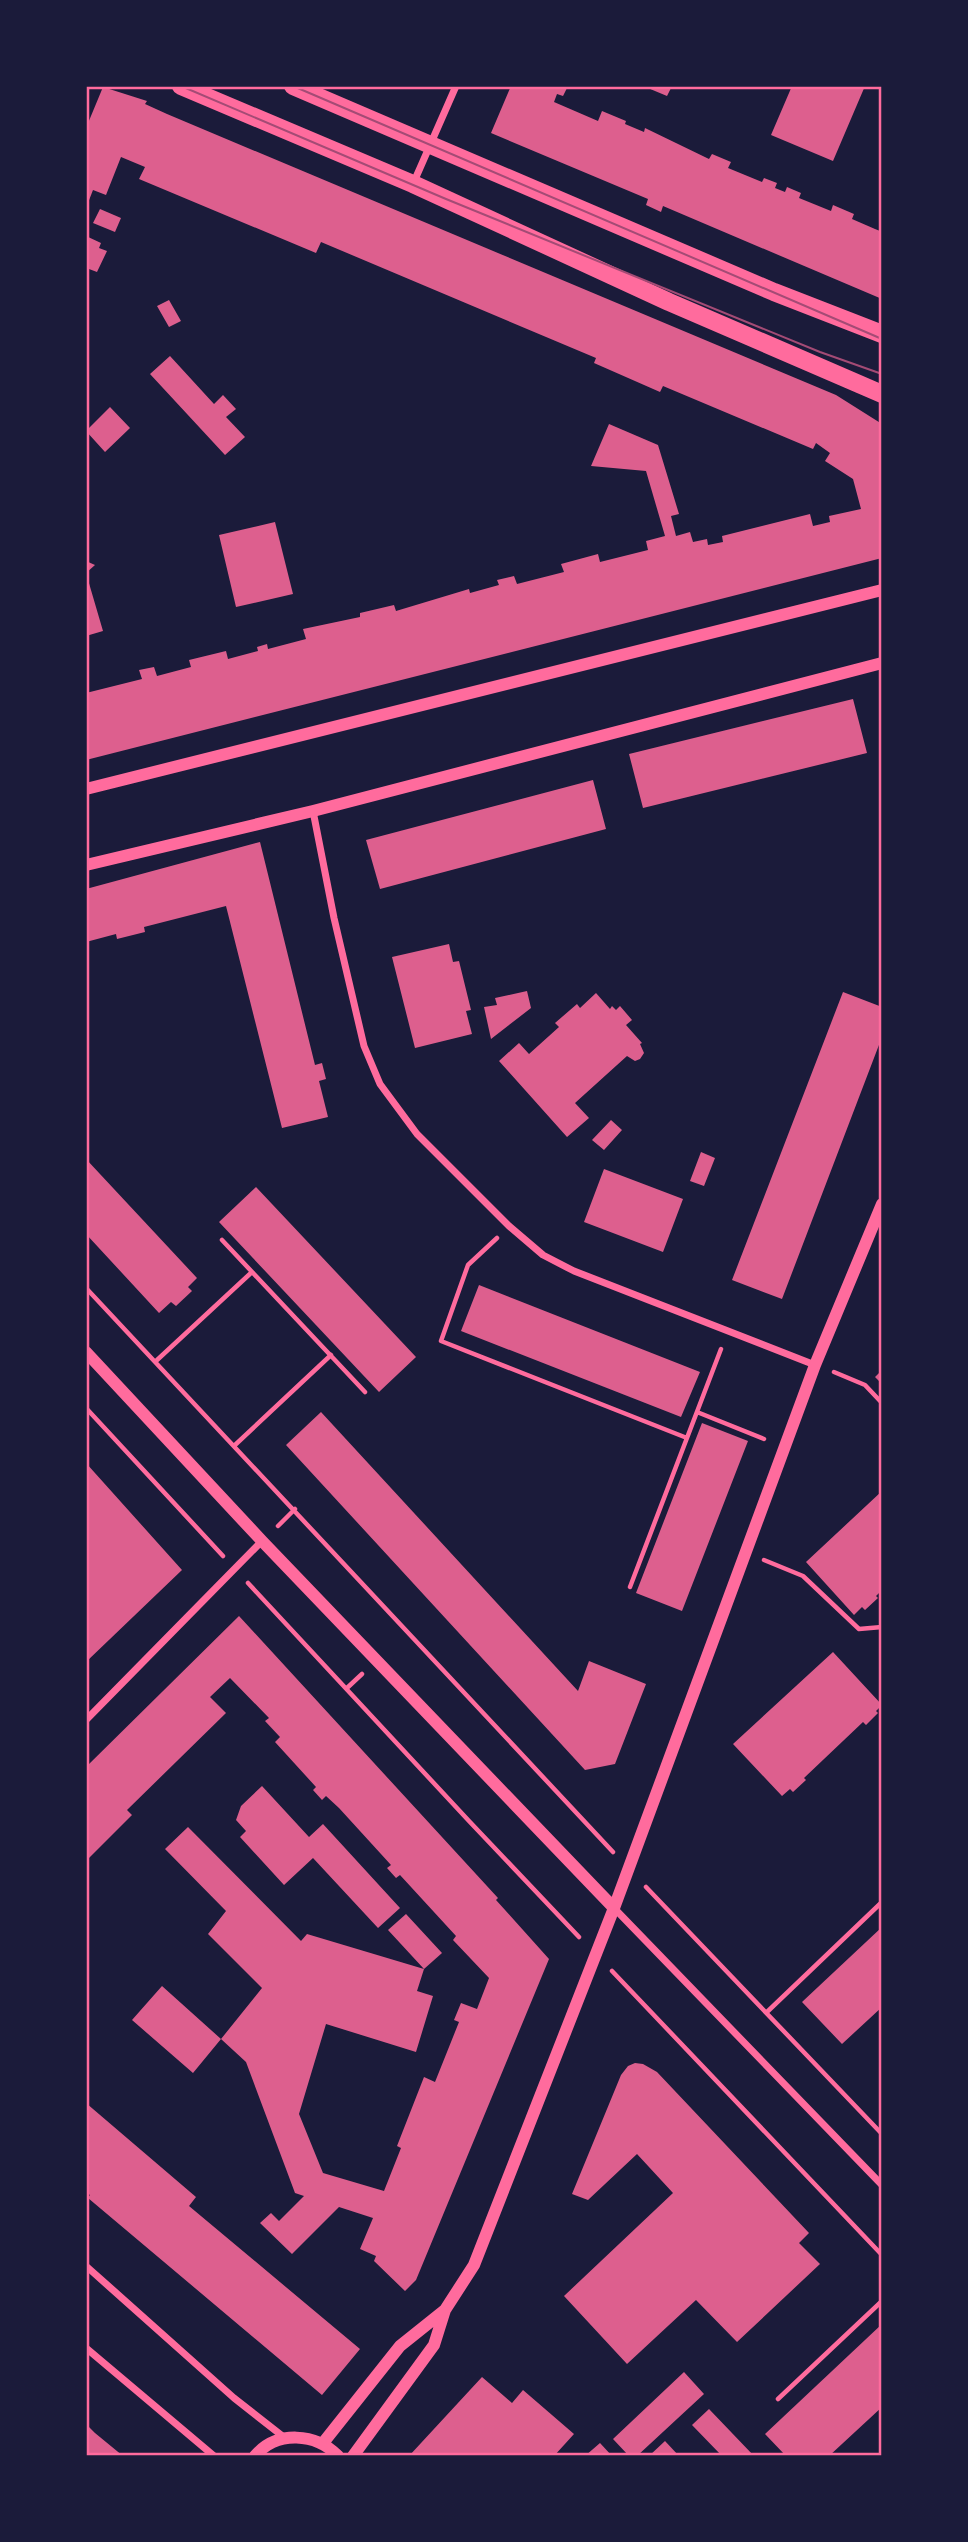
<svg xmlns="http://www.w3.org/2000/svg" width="968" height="2542" font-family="Montserrat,sans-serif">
<rect width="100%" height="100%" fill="#1b1b3a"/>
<path fill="#dd5f8e" d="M511,86h57l-5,10 -6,-2 -3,8 44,19 4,-10 24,10 -1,3 19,8 1,-4 64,31 3,-5 19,8 -3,6 34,14 2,-4 13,5 -2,5 10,4 2,-5 14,6 -2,5 32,13 2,-6 21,9 -2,5 23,10 5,2 2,-5v73l-219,-93 -2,6 -15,-7 2,-6 -157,-66z
M643,86h29l-5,10z
M792,86h73l-32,75 -62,-26z
M103,87l44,14 -2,3 22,10 669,281 46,29v134l-796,202v-67l56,-14 -3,-9 15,-3 3,9 34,-9 -2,-7 37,-9 2,8 30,-8 -1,-4 10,-3 1,5 38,-10 -3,-10 57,-12v-4l34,-8 2,6 73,-22 1,4 29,-8 -2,-5 17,-4 3,8 47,-12 -3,-8 37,-10 2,8 48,-12 -2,-9 19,-5 -19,-65 -55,-5 18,-42 49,21 21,69 -8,2 5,20 14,-4 3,10 14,-3 1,6 15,-3 -1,-6 88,-22 3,12 17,-4 -1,-6 32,-7 -8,-30 -28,-18 5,-8 -14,-10 -3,6 -150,-63 -3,6 -66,-29 2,-5 -275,-116 -5,11 -177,-74 6,-12 -24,-10 -15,38 -13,-5 -7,18v-80z
M100,209l21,9 -6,14 -22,-9z
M86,236l15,7 -2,5 8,3 -10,21 -8,-3 -3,6z
M169,300l12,21 -12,6 -12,-21z
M170,356l44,48 9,-9 13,14 -10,8 19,20 -20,18 -75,-81z
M110,407l20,21 -25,24 -19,-21z
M275,522l18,72 -57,13 -17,-72z
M86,561l9,4 -9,8 17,58 -17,5z
M853,699l14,54 -224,55 -14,-54z
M593,780l13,49 -226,60 -14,-49z
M260,842l55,223 7,-2 4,16 -7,2 9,36 -46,11 -56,-222 -82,21 1,5 -28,7 -1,-5 -30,8v-53z
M449,944l4,18 6,-1 12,49 -5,1 6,23 -57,14 -23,-91z
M527,991l4,17 -40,31 -7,-32 13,-2 -2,-7z
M843,992l39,15v30l-100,262 -50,-19z
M596,993l14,16 2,-3 4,4 4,-4 12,14 -6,5 16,18 -2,1 4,9 -4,6 -5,2 -8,-5 -52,47 14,15 -22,19 -68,-76 20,-18 10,11 30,-27 -4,-4 22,-19 3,4z
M611,1120l11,10 -18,20 -12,-10z
M701,1152l14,6 -11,28 -14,-5z
M86,1159l111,119 -9,9 4,4 -16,15 -5,-4 -12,11 -73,-79z
M604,1169l79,30 -20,53 -79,-30z
M256,1187l160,170 -37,35 -160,-170z
M479,1285l221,87 -19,45 -220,-86z
M882,1370v14l-7,-7z
M321,1412l257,279 11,-30 57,23 -31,80 -30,6 -299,-325z
M702,1423l46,18 -66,170 -46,-18z
M86,1463l96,107 -96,92v-101l3,-3 -3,-3z
M882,1491v99l-6,6 2,2 -13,12 -3,-3 -8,8 -48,-53z
M239,1616l259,282 -2,2 53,59 -133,321 -11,11 -31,-30 2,-5 -16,-7 13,-31 -34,-11 -47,47 -32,-31 11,-10 8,8 25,-25 -9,-3 -49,-131 -25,-23 41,-51 -54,-54 18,-23 -61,-62 23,-22 113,114 6,-7 117,35 -36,-39 18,-16 36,39 -18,16 -7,22 16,5 -17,56 -90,-28 -27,90 24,59 61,18 17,-43 -4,-2 27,-69 11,5 24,-60 -5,-2 7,-17 16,6 12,-31 -36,-38 3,-4 -56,-61 -4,3 -9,-10 4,-3 -52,-57 -13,-12 -4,4 -9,-10 3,-3 -41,-45 5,-5 -15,-16 4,-3 -39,-40 -20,19 16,16 -99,97 5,5 -46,46v-94z
M833,1652l49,53 -6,6 2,2 -12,12 -3,-3 -59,56 2,2 -13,12 -3,-3 -8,7 -49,-52z
M262,1786l47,51 14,-13 77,84 -22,20 -65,-70 -29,27 -44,-48 6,-6 -10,-11 5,-14z
M882,1927v80l-40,37 -40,-42z
M162,1986l59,53 -28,34 -61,-53z
M635,2063l8,1 14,8 152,161 -10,10 21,21 -83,78 -41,-42 -69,64 -63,-68 109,-103 -36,-39 -49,46 -16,-6 49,-119 7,-9z
M86,2103l110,94 -7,9 171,143 -38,46 -234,-197 2,-3 -4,-3z
M882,2324v83l-53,49h-43l-21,-22z
M684,2372l20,22 -67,62h-8l-16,-17z
M482,2377l30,26 11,-13 51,44 -20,22h-145z
M709,2409l45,47h-32l-30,-31z
M86,2424l9,9 28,23h-37z
M665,2441l14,15h-30z
M600,2443l12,13h-27z"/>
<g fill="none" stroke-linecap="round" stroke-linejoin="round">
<path stroke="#ff6b9d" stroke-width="4.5" d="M497,1238l-29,27 -27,76 246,97
M222,1240l143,152
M86,1288l527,564
M156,1361l96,-89
M834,1372l31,13 17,18
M86,1408l137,148
M697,1412l67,27
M235,1445l96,-90
M278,1526l17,-17
M764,1560l39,16 56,53 23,-2
M248,1583l221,238 110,116
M630,1587l91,-238
M347,1688l15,-14
M646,1887l236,247
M612,1971l270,284
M767,2012l115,-110
M778,2399l104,-98"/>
<path stroke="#ff6b9d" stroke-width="7" d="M413,184l43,-98
M313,811l21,107 30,128 16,38 37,50 92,92 34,29 31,16 241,94
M86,1720l176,-179
M614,1908l268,277
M86,2266l148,132 51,40
M86,2348l128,108"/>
<path stroke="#ff6b9d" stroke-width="12" d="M86,789l796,-199
M86,865l227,-54 569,-148
M86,1352l176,189 352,367
M323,2443l77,-97 45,-36
M255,2456c22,-26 61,-23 83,0
M353,2456l81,-111 11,-35 29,-45 140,-357 201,-543 67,-161"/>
<path stroke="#ff6b9d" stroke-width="18" d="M181,86l232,98 256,118 213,92
M293,86l481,206 108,42"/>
<path stroke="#a44b75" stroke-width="2" d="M181,86l265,113 374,153 62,22
M293,86l589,253"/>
</g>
<rect width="968" height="2542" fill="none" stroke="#1b1b3a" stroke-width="175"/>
<rect x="88" y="88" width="792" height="2366" fill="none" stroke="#ff6b9d" stroke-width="2.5"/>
</svg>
